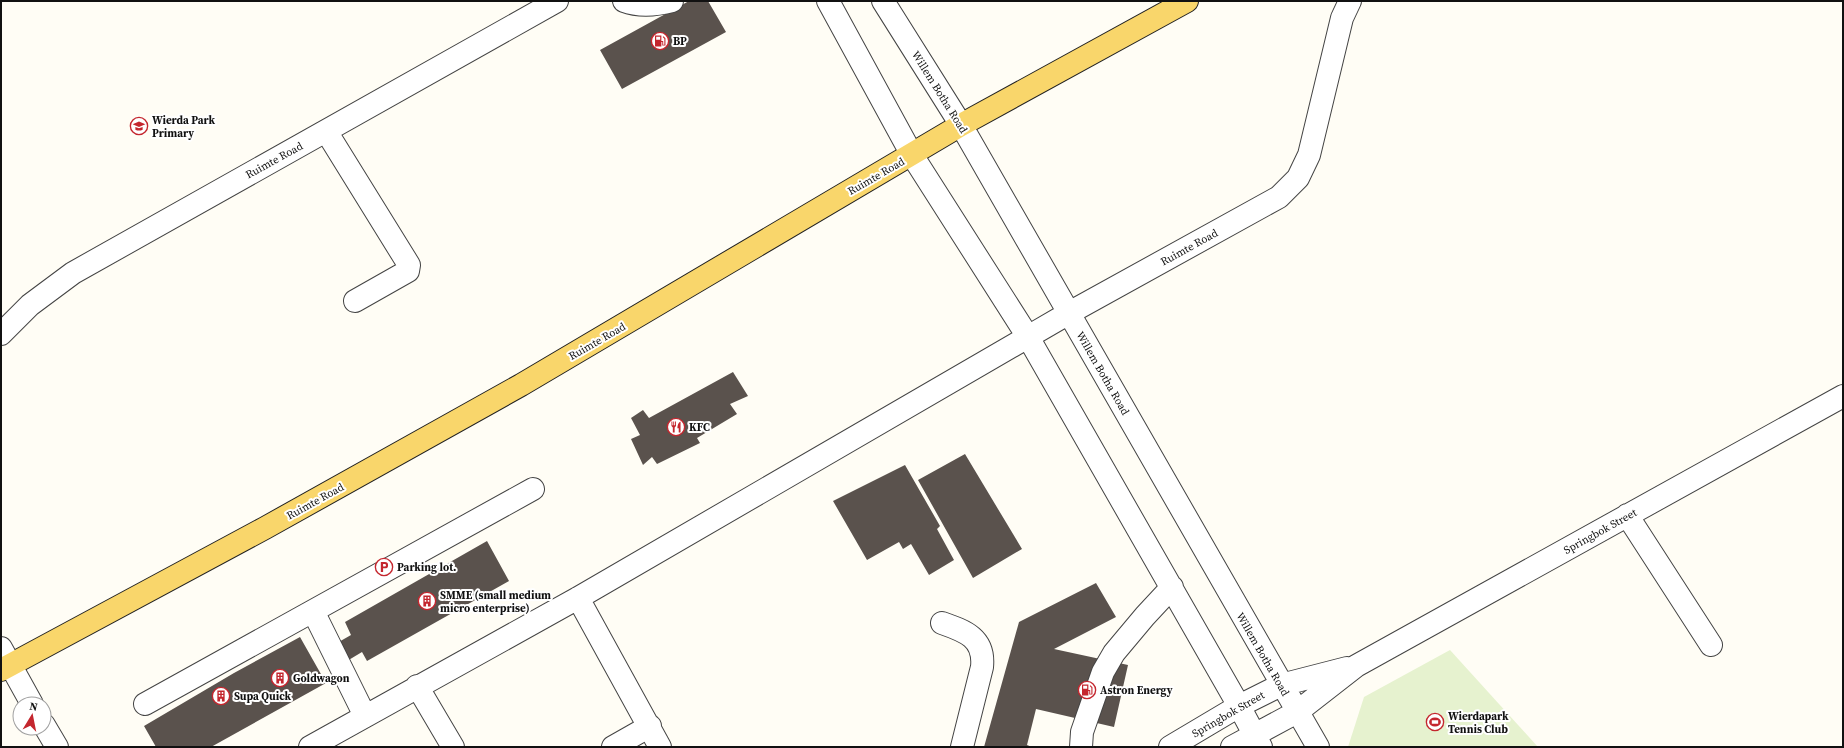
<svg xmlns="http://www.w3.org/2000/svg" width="1844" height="748" font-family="'Source Serif 4',serif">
<rect width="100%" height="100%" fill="#fffdf5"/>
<path fill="#e6f2cf" d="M1450,650l88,97h-190l16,-50z"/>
<path fill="#5a524d" d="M689,1h19l18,31 -104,57 -22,-39z
M733,372l15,24 -18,8 7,10 -40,24 3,5 -43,21 -5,-7 -9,8 -12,-26 9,-4 -9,-17 12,-8 6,8z
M965,454l57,95 -49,29 -55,-98z
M905,465l35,61 -3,3 17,31 -25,15 -18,-31 -8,5 -4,-7 -32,18 -34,-59z
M487,541l22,40 -142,80 -5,-9 -15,9 -10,-18 14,-8 -6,-13z
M1096,583l20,34 -62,32 74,16 -14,62 -78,-18 -9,36 5,2h-48l35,-125z
M300,637l26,46 -115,64h-55l-12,-21 90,-53z"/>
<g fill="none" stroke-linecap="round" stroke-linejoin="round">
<defs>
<path id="minor" d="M624,1c16,6 33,4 48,0
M828,1l84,154 116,182 211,369 22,41
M883,1l78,124 357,622
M326,131l83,134 -1,6 -53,30
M1,334l29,-29 43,-32 484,-272
M1627,515l84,130
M578,598l82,149
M313,611l52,105
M942,623c23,8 43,15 40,44l-20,80
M1,648l31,56
M417,686l36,61
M145,704l388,-215
M44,725l13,22
M310,747l268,-149 491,-285 210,-116 19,-19 11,-23 33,-137 8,-17
M613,747l37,-21
M1081,747l1,-15 21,-60 11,-19 31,-37 27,-29
M1170,747l69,-41 42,-21 66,-17
M1232,747l65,-35 59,-46 487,-270"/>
<path id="major" d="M1,670l264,-142 256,-143 440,-260 226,-124"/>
</defs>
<use href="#minor" stroke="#444" stroke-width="24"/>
<use href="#major" stroke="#222" stroke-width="24"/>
<use href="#minor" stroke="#fff" stroke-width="22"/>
<use href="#major" stroke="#f9d66b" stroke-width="22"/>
</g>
<defs>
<symbol id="fuel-ring" viewBox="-11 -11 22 22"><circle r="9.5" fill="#fff" stroke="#c4262e" stroke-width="1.5"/><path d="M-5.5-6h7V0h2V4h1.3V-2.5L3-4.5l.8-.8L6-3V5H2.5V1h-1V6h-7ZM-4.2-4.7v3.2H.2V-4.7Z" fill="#c4262e"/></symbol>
<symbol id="school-ring" viewBox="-11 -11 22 22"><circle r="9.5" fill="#fff" stroke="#c4262e" stroke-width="1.5"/><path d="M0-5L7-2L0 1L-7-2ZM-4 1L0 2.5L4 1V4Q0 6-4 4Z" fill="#c4262e"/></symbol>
<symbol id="restaurant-ring" viewBox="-11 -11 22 22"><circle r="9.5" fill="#fff" stroke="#c4262e" stroke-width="1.5"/><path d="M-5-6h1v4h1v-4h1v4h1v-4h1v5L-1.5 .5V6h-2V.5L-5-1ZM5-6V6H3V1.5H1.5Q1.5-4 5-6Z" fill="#c4262e"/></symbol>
<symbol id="parking-ring" viewBox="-11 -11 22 22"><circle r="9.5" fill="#fff" stroke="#c4262e" stroke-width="1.5"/><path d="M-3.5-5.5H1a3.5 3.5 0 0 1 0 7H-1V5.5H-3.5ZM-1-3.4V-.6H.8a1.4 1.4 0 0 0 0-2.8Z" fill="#c4262e"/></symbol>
<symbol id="building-ring" viewBox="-11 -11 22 22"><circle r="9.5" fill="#fff" stroke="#c4262e" stroke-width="1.5"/><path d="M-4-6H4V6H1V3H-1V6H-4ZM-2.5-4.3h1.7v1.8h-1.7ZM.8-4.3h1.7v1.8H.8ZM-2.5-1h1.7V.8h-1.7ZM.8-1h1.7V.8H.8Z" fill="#c4262e"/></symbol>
<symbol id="stadium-ring" viewBox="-11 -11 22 22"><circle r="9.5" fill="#fff" stroke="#c4262e" stroke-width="1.5"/><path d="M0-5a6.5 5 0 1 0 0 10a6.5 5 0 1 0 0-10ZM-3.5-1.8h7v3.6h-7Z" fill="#c4262e"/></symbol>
</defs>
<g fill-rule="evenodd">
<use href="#fuel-ring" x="650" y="31" width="20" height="20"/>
<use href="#school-ring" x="129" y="116" width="20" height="20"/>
<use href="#restaurant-ring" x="666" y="417" width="20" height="20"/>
<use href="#parking-ring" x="374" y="557" width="20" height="20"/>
<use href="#building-ring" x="417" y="591" width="20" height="20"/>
<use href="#building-ring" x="270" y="668" width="20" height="20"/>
<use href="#fuel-ring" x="1077" y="680" width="20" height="20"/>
<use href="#building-ring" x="211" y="686" width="20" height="20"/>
<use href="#stadium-ring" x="1425" y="712" width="20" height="20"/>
</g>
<g text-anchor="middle" stroke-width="4" stroke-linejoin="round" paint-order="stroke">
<g font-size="11" font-weight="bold" fill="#111" stroke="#fff" text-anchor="start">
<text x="673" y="45">BP</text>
<text x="152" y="124">Wierda Park<tspan x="152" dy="13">Primary</tspan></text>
<text x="689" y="431">KFC</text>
<text x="397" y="571">Parking lot.</text>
<text x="440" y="599">SMME (small medium<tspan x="440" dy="13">micro enterprise)</tspan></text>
<text x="293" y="682">Goldwagon</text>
<text x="1100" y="694">Astron Energy</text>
<text x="234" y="700">Supa Quick</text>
<text x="1448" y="720">Wierdapark<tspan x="1448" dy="13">Tennis Club</tspan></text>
</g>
<g font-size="11" fill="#111" stroke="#fff">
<text transform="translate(940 92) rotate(58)" y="4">Willem Botha Road</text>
<text transform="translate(274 160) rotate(-29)" y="4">Ruimte Road</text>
<text transform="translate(876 176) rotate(-30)" y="4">Ruimte Road</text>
<text transform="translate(1189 247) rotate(-29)" y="4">Ruimte Road</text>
<text transform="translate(597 341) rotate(-30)" y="4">Ruimte Road</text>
<text transform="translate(1103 373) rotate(60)" y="4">Willem Botha Road</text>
<text transform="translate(315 501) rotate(-29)" y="4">Ruimte Road</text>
<text transform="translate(1600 531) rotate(-29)" y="4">Springbok Street</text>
<text transform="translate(1263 654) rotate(60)" y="4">Willem Botha Road</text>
<text transform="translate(1228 714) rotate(-30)" y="4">Springbok Street</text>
</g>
</g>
<rect width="1844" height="748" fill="none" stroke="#111111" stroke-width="4"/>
<g transform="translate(32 716) rotate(10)"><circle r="19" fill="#ffffff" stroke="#a0a0a0"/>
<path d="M0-3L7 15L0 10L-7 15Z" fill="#c4262e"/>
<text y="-6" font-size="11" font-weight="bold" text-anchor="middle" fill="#111111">N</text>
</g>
</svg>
